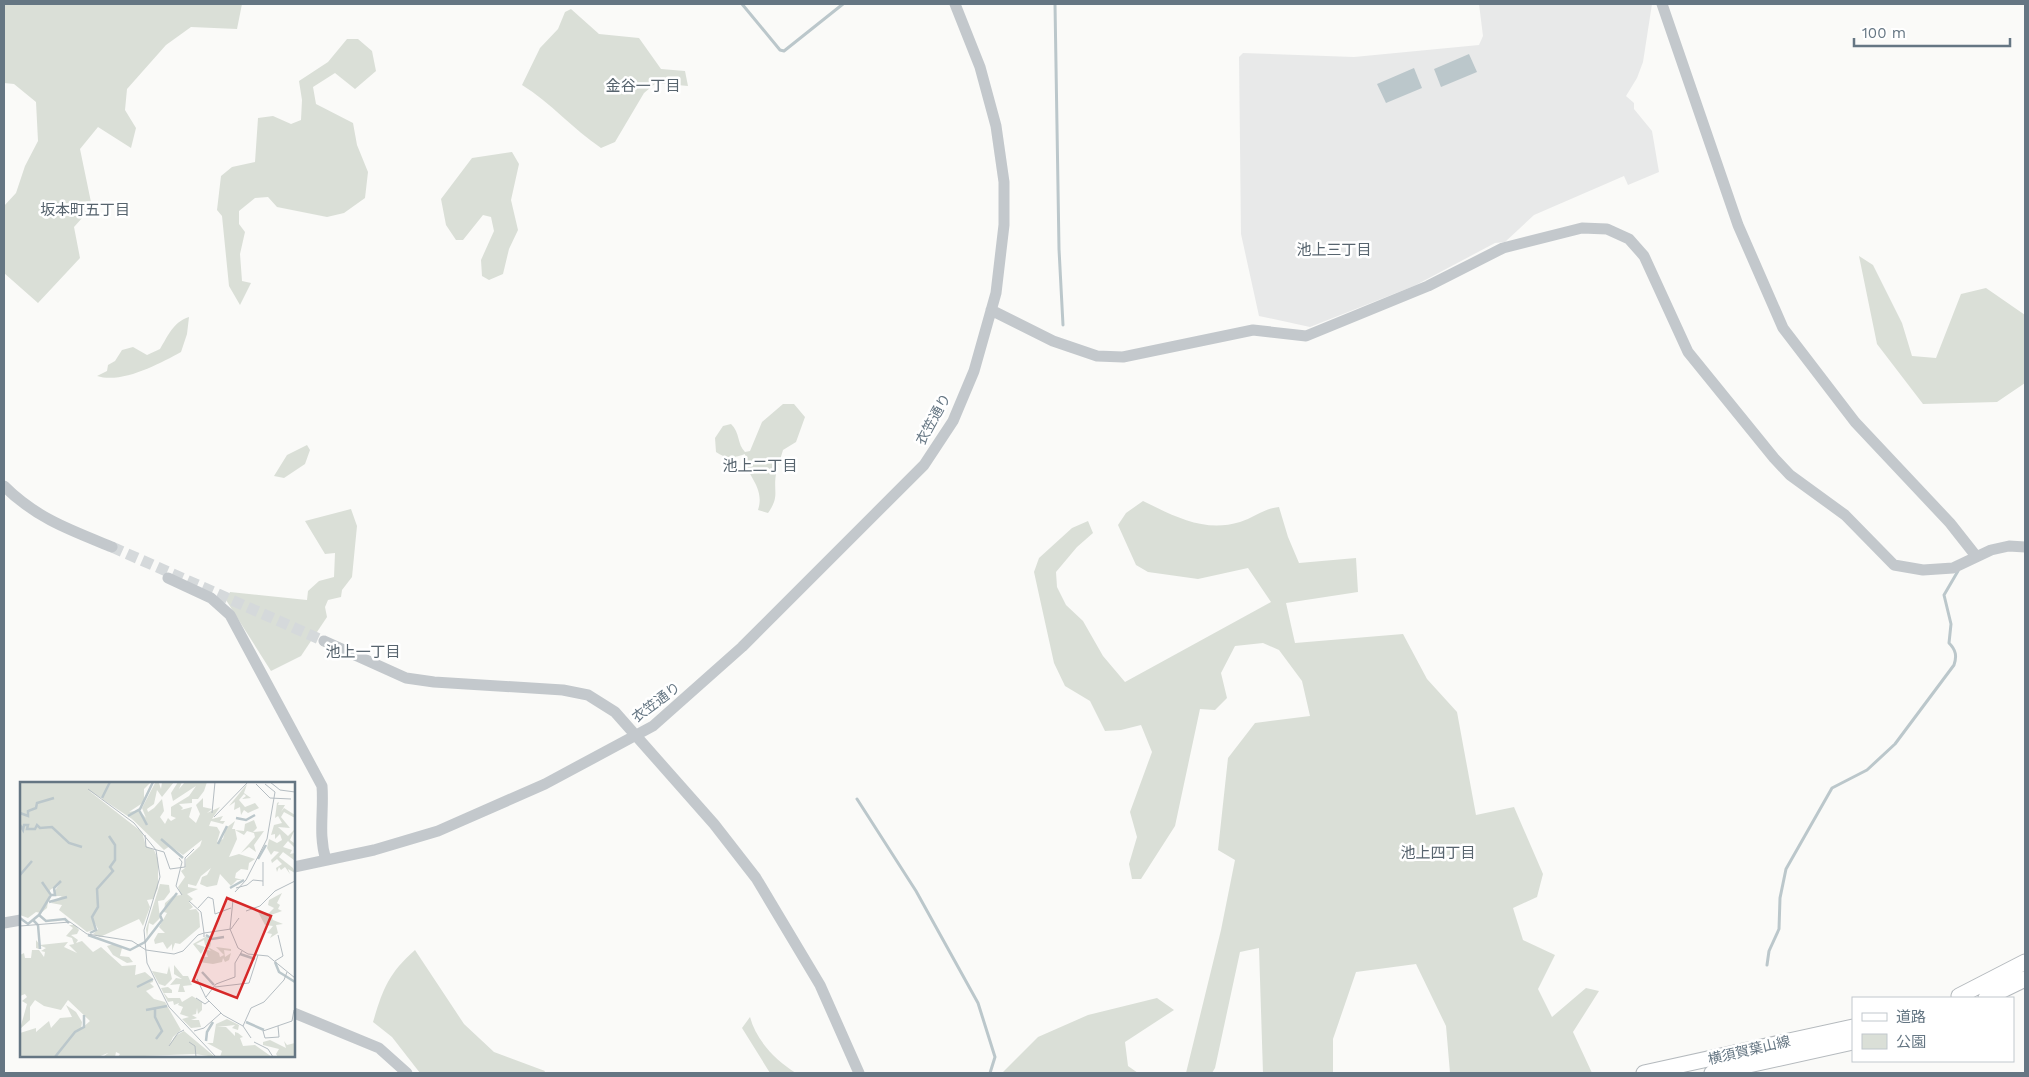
<svg xmlns="http://www.w3.org/2000/svg" width="2029" height="1077" font-family="'Work Sans','Noto Sans JP',sans-serif">
<rect width="100%" height="100%" fill="#fafaf8"/>
<path fill="#e8e9e9" d="M1479,4h173l-9,58 -6,16 -11,18 8,7v6l18,22 7,41 -31,13 -4,-9 -90,39 -29,27 -10,1 -81,43 -104,41 -51,-11 -18,-82 -2,-177 4,-4 111,4 125,-12 4,-9z"/>
<path fill="#dadfd7" d="M4,4h238l-5,25 -46,-2 -25,18 -39,44 -2,21 11,18 -5,20 -33,-21 -18,22 12,58 -18,20 6,31 -42,45 -34,-30v-67l12,-13 9,-27 13,-25 -2,-39 -22,-18 -10,-1z
M571,9l28,25 40,4 22,31 24,2 3,15 -32,-3 -12,10 -29,49 -14,6c-28,-19 -50,-45 -79,-63l18,-37 18,-19 7,-17z
M347,39h11l14,12 4,20 -21,18 -20,-16 -22,14 3,17 37,19 4,22 11,27 -3,26 -21,15 -17,4 -50,-10 -9,-10 -13,1 -16,13v13l6,8 -5,22 2,27 9,2 -11,22 -11,-19 -7,-70 -5,-6 4,-34 11,-9 23,-5 3,-44 15,-2 18,8 10,-4 1,-20 -3,-19 29,-19z
M512,152l7,12 -8,36 7,30 -9,19 -6,25 -14,6 -7,-4 -1,-16 13,-29 -3,-14 -8,-2 -20,25h-7l-10,-15 -5,-26 31,-41z
M1859,256l14,9 29,58 10,33 24,2 25,-64 25,-6 39,27v68l-28,19 -74,2 -46,-60z
M189,317l-2,17 -6,18c-22,12 -59,32 -84,24l10,-5 1,-6 7,-4 7,-11 11,-3 14,8 13,-6c8,-13 13,-27 29,-32z
M783,404h11l11,13 -9,25 -13,8c-2,8 -6,16 -7,24 -3,18 4,22 -8,39l-10,-3c8,-25 -15,-35 -13,-56 -10,4 -20,5 -29,-2l-1,-14 8,-12 8,-2c9,8 6,20 14,28l5,-1 12,-29z
M307,445l3,5 -5,14 -21,14 -10,-2 13,-21z
M1143,501c31,15 61,32 97,21 13,-4 25,-14 39,-15l9,30 11,26 57,-5 2,34 -72,11 9,40 108,-9 24,45 30,33 19,103 38,-8 29,67 -6,23 -24,11 10,32 32,15 -17,34 14,28 34,-29 13,3 -26,41 19,41h-142l-4,-47 -30,-62 -60,8 -23,67v34h-70l-4,-125 -19,4 -25,116 -3,5h-26l35,-143 14,-70 -17,-10 10,-92 27,-35 55,-7 -8,-35 -23,-31 -16,-7 -28,3 -14,27 6,25 -12,12 -15,-1 -25,117 -34,53h-9l-3,-15 8,-27 -7,-25 22,-60 -11,-27 -20,5 -16,1 -15,-30 -25,-15 -11,-23 -20,-91 5,-14 33,-30 16,-7 5,12 -16,14 -21,25 1,15 9,18 17,16 20,35 22,26 146,-80 -23,-34 -50,11 -50,-7 -12,-7 -18,-40 8,-12z
M351,509l6,17 -5,51 -10,13 -1,7 -13,3 -3,7 2,10 -26,39 -30,15 -45,-71 4,-8 77,8 1,-9 11,-10 15,-4 1,-24 -10,1 -20,-33z
M415,950l49,74 30,28 51,19 -1,2h-124l-28,-36 -19,-15c10,-33 15,-48 42,-72z
M1157,998l17,12 -49,32 3,24 10,7h-136l36,-36 50,-22z
M750,1017c6,23 25,43 46,56h-26l-28,-45z"/>
<path fill="#bbc7cb" d="M1469,54l8,18 -36,15 -7,-18z
M1414,68l8,20 -36,15 -9,-19z"/>
<g fill="none" stroke-linecap="round" stroke-linejoin="round">
<path stroke="#bbc7cb" stroke-width="3" d="M742,4l38,46 4,1 59,-47
M1055,4l4,245 4,76
M857,799l59,92 62,112 17,54 -5,16
M1767,965l2,-14 10,-22 1,-31 6,-29 46,-81 35,-18 28,-26 59,-79c3,-9 2,-15 -5,-22l2,-19 -7,-29 14,-24"/>
<path stroke="#d5d9db" stroke-width="11" stroke-dasharray="11 5.5" stroke-linecap="butt" d="M112,547l212,94"/>
<defs>
<path id="major" d="M1959,996l66,-34
M1986,998l39,-19
M1644,1073l209,-46
M1712,1073l141,-31"/>
</defs>
<use href="#major" stroke="#b5babe" stroke-width="17"/>
<path stroke="#c3c8cc" stroke-width="11" d="M1662,4l76,221 45,103 72,94 95,101 26,33
M991,310l62,31 44,15 26,1 130,-27 53,6 122,-50 75,-38 79,-20 25,1 22,10 15,17 44,96 86,106 16,17 55,40 49,50 29,5 30,-2 38,-18 18,-4 16,1
M4,486c32,32 66,44 108,61
M168,578l43,20 19,17 92,171c2,25 -4,49 4,74
M324,641l82,37 28,4 129,8 25,5 27,17 99,112 42,54 64,107 39,88
M294,867l80,-17 64,-19 107,-47 108,-58 89,-79 182,-182 29,-44 21,-50 22,-78 8,-68v-43l-8,-56 -16,-59 -25,-63
M4,923l17,-3
M294,1013l85,35 28,25"/>
<use href="#major" stroke="#fff" stroke-width="15"/>
</g>
<g text-anchor="middle" stroke-width="5" stroke-linejoin="round" paint-order="stroke">
<g font-size="14" fill="#657683" stroke="#fff">
<text transform="translate(933 419) rotate(-61)" y="5">衣笠通り</text>
<text transform="translate(656 702) rotate(-37)" y="5">衣笠通り</text>
<text transform="translate(1749 1050) rotate(-13)" y="5">横須賀葉山線</text>
</g>
<g font-size="15" fill="#57646e" stroke="#fff">
<text x="643" y="91">金谷一丁目</text>
<text x="85" y="215">坂本町五丁目</text>
<text x="1334" y="255">池上三丁目</text>
<text x="760" y="471">池上二丁目</text>
<text x="363" y="657">池上一丁目</text>
<text x="1438" y="858">池上四丁目</text>
</g>
</g>
<g transform="translate(20 782)">
<rect width="275" height="275" fill="#fafaf8"/>
<path d="M0,0h90l-9,16 -13,-8 54,42 4,14 8,4 4,9v29l-5,11 -6,1 3,7 -7,19 -4,-7 -39,18 -7,-3 5,-5 -5,-9 3,9 -9,3 -28,-22 3,-5 -11,-2 11,-7h-7l-1,-4 6,-9 -10,7 -3,18 -6,5 -5,-1 -8,6 -8,-3zM91,0h40l-7,7v13l-15,10 10,-2 7,8 -4,-10 13,-25h4l2,6 1,-7h12l-12,15 -5,-7 -3,14 -7,5 1,3 6,-4 8,-9 2,12 -4,6 5,7 3,-6 3,3 5,-3 -5,-2v-9l18,-11 7,-10 -23,15 -2,-8 7,-11h4l-3,7 6,-7h22l-3,9 -6,8h-6v4l-13,1 4,4 -2,2 11,-3 -3,10 7,6 4,-9 -4,-9 7,-7v9l9,2 -5,4 13,-6 -8,12 11,-3 -3,5h5l-2,3 -12,-3 -2,5 8,1 3,5 -3,10 6,-3 3,-11 9,-7 -3,8h3l2,10 -8,18 10,-3 16,5 -6,4 -1,7 -7,-1 -5,4 -1,5 8,2h-6l-6,6 -11,-12 -3,11 -10,2 -7,-3 2,-7 5,-2 4,-7 -10,8 -5,10 -8,-2v3l10,2 -11,5 6,5 -4,3 4,5 -4,3 7,-1 3,4 1,14 -20,17 -5,-1 -3,8v-7l-5,5 -4,-7 -8,2 -1,-4 4,-7h7l-6,-6 8,-14 -3,-1 1,-9 8,-7 8,-1 -3,-8 7,-10 -4,-6 4,-3 1,-9 14,-13 2,-6 -19,15 -13,-9 -6,4 -32,-31 -30,-20zM227,2l-3,9 7,5 -9,1 4,-3 -2,-2 -5,6 6,7 10,-4 4,5 -11,5 -4,-3 -3,5 -1,-8 -6,3 1,-8 -6,4zM259,20l-1,3h7l-4,7 3,-4 11,7v3l-11,-6 -3,5 9,11 -12,-1 10,9 7,-7 -5,11 4,3 1,-4v9l-7,-7 -5,6 9,3 -2,4 5,-1 -1,7 -11,-8 -4,5 14,11 2,5 -7,-4 2,5 -5,-7 -4,3 -2,-3 -2,5 -1,-4 6,-4 -5,-5 -5,4 -1,-3 8,-8 -5,-1 -3,4 -4,-7 2,-9 8,4 5,-3 -2,-6 -5,5v-5l-4,1 3,-10 8,-2 -4,-7 -3,2 2,-15zM234,38l3,8 -4,4 11,-1 -10,14 2,7 -7,-5 -8,6 14,-16 -1,-4 -7,-2 -3,4 -9,-5 9,1 1,-7zM140,102l9,1 1,7 -6,8 -6,1 2,17 -7,7 -4,-2 -2,15 -1,-9zM262,111l-5,10 3,2 -2,4 4,2 -11,4 2,5 10,4 -7,1 2,8 -8,5 2,-4 -5,-1 6,-7 -8,-1 -7,-13 2,-2 7,5 7,-7 -6,-3 1,-5zM49,143h6l4,5 -2,4 -6,1 7,5 -2,3 6,-2 11,11 8,-5 21,19 14,-1 -1,10 10,-3 7,6 1,4 -3,1 4,4 -8,4 8,8 11,3 16,28 -8,7 -4,9 6,-10 9,-5 31,26 -20,-3 -77,3 2,-3 -4,-2 -1,5h-12l5,-4 -10,4h-78v-24l16,-5v4l13,-11 2,7 9,-10 12,-1 -6,-12 10,7 6,10 -1,7 9,-8 -22,-21 -7,10 -17,-4 -9,-6 -5,7v13l-10,9 7,-25 -5,-3 5,-4 -2,-3 -5,2v-41l4,-2 1,5h6l1,-8h7l5,7 1,-5 -4,-1 5,-3 -7,-3v4l-3,-1v-8l4,5 28,-3 -4,5 13,6 -8,-8 5,-1 -2,-6 -6,-2 7,-8zM187,154l4,7 -1,4 -4,-1 13,7 1,4 4,-2 -8,-8 15,2v2l-7,-1 1,7 6,-4 -2,7 -4,2 -2,-4 -1,4 -9,2 -14,-2 2,-5h7l-3,-8 6,2 -6,-6 -1,-5 -8,4 9,3 -4,7 -8,-10zM94,162l8,4 -2,8 9,1 4,5 -6,1 -14,-8 -6,-9zM154,183l9,11h5l4,9 -9,1 2,6h-7l2,-8 -10,1 6,-7 6,1 -8,-5zM149,184l3,13 -7,7 -6,-2 -7,-13 15,3zM141,206l7,-1 4,3v3h-8l4,5h12l2,4 10,-6 10,6v8l-4,4 -1,-6 -1,6 -4,1 5,3 -6,2h8l2,7 -10,1 -9,-9 7,-2 -9,-3 3,-7 -5,-2 1,-2 -5,2 -1,-4 -5,1zM207,237l12,6 -1,5 -6,-2 3,-3 -18,2h9l9,9v-4l3,1 5,4 -3,1 3,8 12,-1 17,12h-52l2,-6 -15,-8h6l3,-19zM250,258l16,8 -2,-7 3,4 8,-2v14h-17l-2,-3 3,-5 -16,-4v-3z" fill="#dadfd7"/>
<path fill="none" stroke="#bbc7cb" stroke-width="2.5" d="M82,16l8,-16M119,28l8,15M0,31l8,3v-5l8,-3 1,-5 17,-5M108,34l12,-7 13,-27M216,36l10,2 9,-5M0,43l3,5 1,-5h4l-1,4h8l2,-4 3,3 12,-1 17,16 13,4M141,57l22,19M198,62l9,-18M238,77l8,-14M0,93l12,-14M210,106l14,-8M31,113h4l-1,-7 7,-7M29,120l18,-5M19,133l12,-20 -9,-13M140,133l17,-22M0,136l8,6 11,-9 7,6 19,-2 4,4M13,138l5,5 2,24M70,151l6,-3 -4,-13 6,-10 -1,-18 16,-18 -3,-4 5,-7v-15l-6,-9M68,153l42,15 15,-8 17,-22 -2,-5M186,153l6,4 12,-2M220,172l15,5M255,180l4,10 16,10M182,190l12,13M117,205l16,-8M135,227v8l7,14 -6,8M126,228l21,-4M226,240l18,8M186,259l1,-9 6,-10M35,275l20,-25 9,-5v-12"/>
<path fill="none" stroke="#b5bdc2" stroke-width="1" d="M250,0l10,8 15,2M236,2l14,14 21,1M68,7l46,34 22,27 4,27 -16,53 3,33 22,44 47,50M192,31l3,-31M194,35l34,-35M125,53l1,12 18,5 6,17 15,-2v-9l9,-9M159,76l3,4 -6,24 6,9M243,104v-24M216,106l11,-3 6,-5 10,1M215,110l11,-12 21,-41 8,-47 -10,-8M213,118l-3,29 8,19 10,6 20,2 27,22M169,119l12,11 3,21 27,-4 8,-11M178,126l10,-11 5,2 2,15 16,-6M226,129l14,-5 15,-15 20,-10M0,144l50,-4 17,12 45,7 14,9 28,4 9,-3 15,-16 6,-2v4M255,179l8,-5 -5,-21M177,197l9,19 17,17 20,11 8,12M195,205l34,-4 9,-28M186,215l10,-13 19,-7v-14l7,-12M176,216l9,6 4,-3M223,244l8,-18 13,-6 20,-22 3,-8M258,244l1,11 -14,1 -2,-7 29,-10 2,-11M174,249l10,-3 17,-15M169,260l6,4 1,11M234,260l14,7 5,8M149,264l9,-13 6,-3"/>
<path fill="#d62828" fill-opacity="0.15" stroke="#d62828" stroke-width="2.5" d="M207,116l44,18 -34,82 -44,-17z"/>
<rect width="275" height="275" fill="none" stroke="#657683" stroke-width="2.5"/>
</g>
<rect width="2029" height="1077" fill="none" stroke="#657683" stroke-width="10"/>
<rect x="1852" y="997" width="162" height="65" fill="#ffffff" stroke="#c1c8cd"/>
<rect x="1862" y="1013" width="25" height="8" fill="#ffffff" stroke="#c1c8cd"/>
<text x="1896" y="1022" font-size="15" fill="#657683">道路</text>
<rect x="1862" y="1034" width="25" height="15" fill="#dadfd7" stroke="#c1c8cd"/>
<text x="1896" y="1047" font-size="15" fill="#657683">公園</text>
<path d="M1854 38v8h156v-8" fill="none" stroke="#657683" stroke-width="2.5"/>
<text x="1862" y="38" font-size="15" fill="#657683" stroke="#ffffff" stroke-width="4" paint-order="stroke">100 m</text>
</svg>
